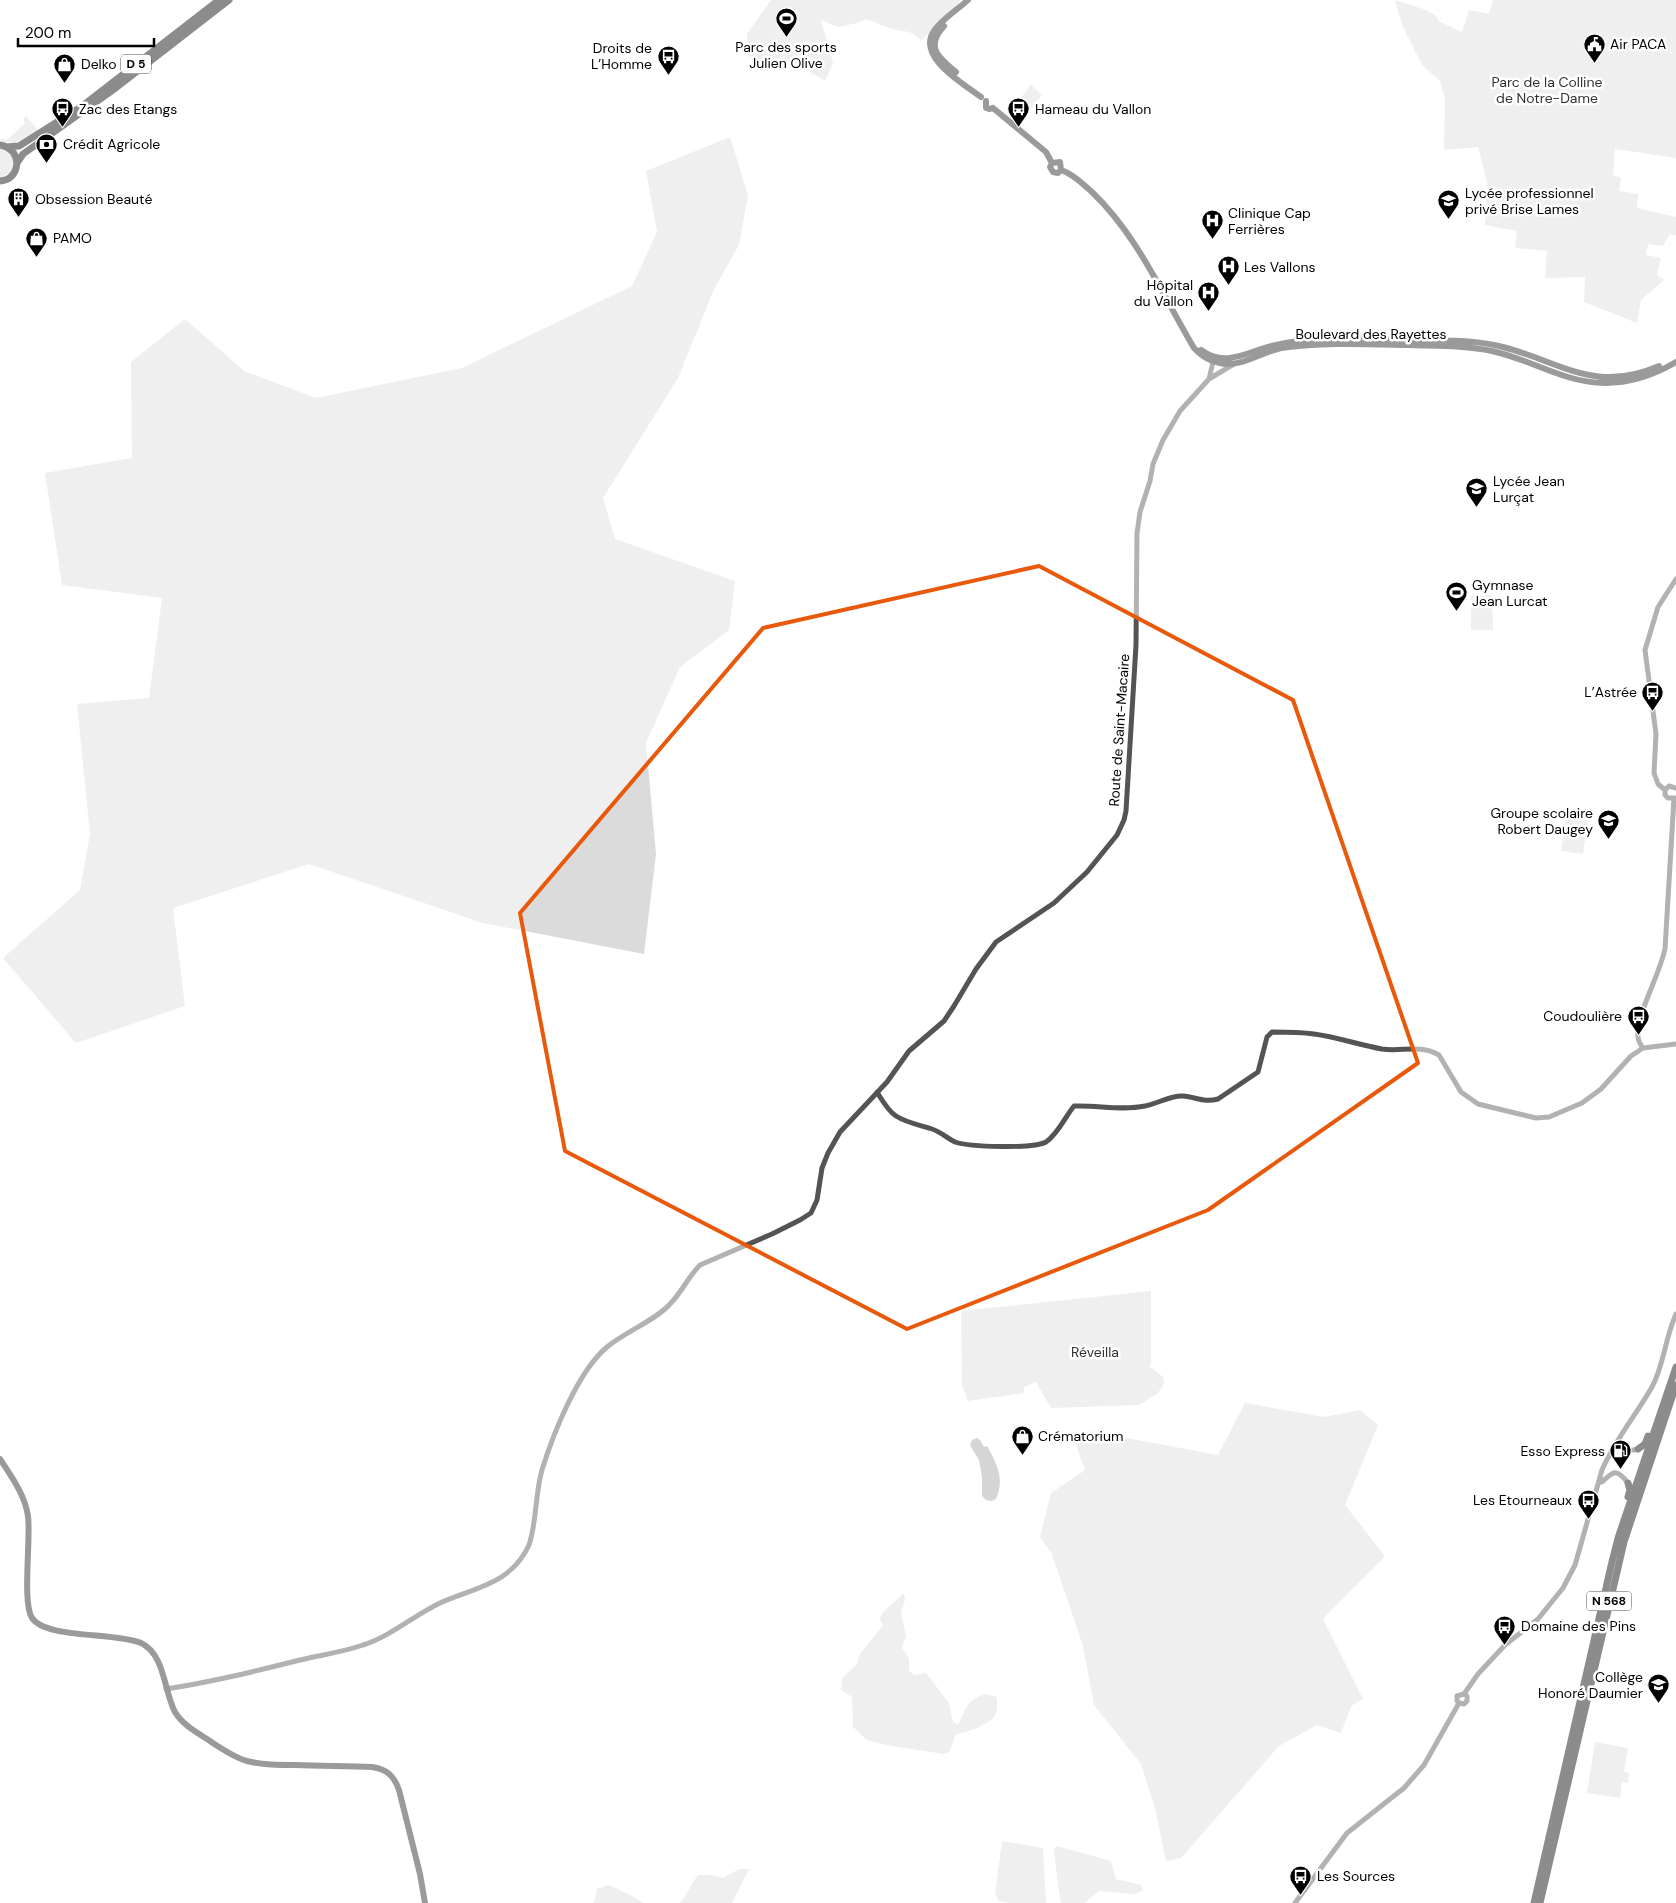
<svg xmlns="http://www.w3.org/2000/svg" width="1676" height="1903" font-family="'DM Sans',sans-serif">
<rect width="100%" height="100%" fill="#fff"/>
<path fill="#dbdbdb" d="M771,0h190l-40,41c-8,-10 -13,-9 -24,-11 -11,-2 -21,-8 -31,-11l-9,4 -19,4 -17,-7 12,43 -8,18 -25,-15 -24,-2 -28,-8 -1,-22z
M1395,0l28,9 12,6 5,7 22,10 7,-22 20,4 4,-14h183v158l-61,-9 -2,26 8,3 -2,13 19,3 -1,14 39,9v18h-7l-6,11 -15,-2 -2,11 15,3 -4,17 7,5 -23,20 -4,23 -53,-21 1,-25 -40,1 2,-27 -32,-3 2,-17 -32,-6 2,-44 -9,-34 -34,3 1,-51 -5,-18 -18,-16 -20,-40z
M1031,85l11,10 -11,13 -11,-9z
M26,116l12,14 -23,13 -15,-2 3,-3 2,2 3,-1 17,-16 -2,-3z
M730,137l18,58 -9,50 -25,44 -36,89 -75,120 12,41 120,42 -6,49 -49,37 -34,76 10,111 -12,100 -161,-31 -174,-59 -136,44 12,98 -109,37 -73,-85 77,-68 10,-56 -13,-130 72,-6 13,-100 -100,-13 -17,-112 87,-15 -1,-96 54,-43 59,52 72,27 146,-30 170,-82 25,-54 -11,-61z
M0,148l12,7 2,9 -4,9 -10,5z
M1471,595h21l1,35h-22z
M1566,817l22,3 -5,34 -22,-3z
M1151,1291v73l-2,2 13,10 3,6 -7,11 -19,12 -88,3 -15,-26 -12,5v6l-56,8 -6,-15 -1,-75z
M1245,1403l79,14 36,-7 18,15 -33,80 40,51 -62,63 40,80 -12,7 -10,27 -24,-8 -38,21 -98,112 -15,3 -11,-53 -14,-44 -47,-59 -11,-59 -31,-92 -12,-17 11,-44 34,-23 -13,-36 17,-3 129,24z
M904,1593l1,7 -4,11 5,25 -4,12 7,11v12l5,4 12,-2 23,30 4,19 5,3c10,-19 5,-21 26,-31l12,2c2,7 2,15 -2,21 -5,7 -30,17 -38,17l-7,18 -5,2 -58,-9 -19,-5 -14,-13 -1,-30 -11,-7 1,-12 14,-13 4,-11 23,-29 -3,-6 2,-6z
M1595,1742l33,6 -4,24 5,1 -1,10 -6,-1 -2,16 -33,-5z
M1002,1841l41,7 3,55h-37l-10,-2 -4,-7z
M1057,1846l54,15 5,18 26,6 1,5 -8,4 -36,-3 -15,12h-23l-3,-18 -4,-36z
M739,1869h10l-17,34h-53c9,-8 11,-18 19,-28h13l12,3z
M608,1885c5,1 31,14 35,18h-49l3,-14z"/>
<path fill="#a2a2a2" d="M977,1438l3,2 4,7 3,-1c10,18 18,33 9,53l-5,2 -5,-1 -4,-4v-19l-3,-17 -9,-15 2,-5z"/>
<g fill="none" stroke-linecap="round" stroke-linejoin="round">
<path stroke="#545454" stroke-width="5" d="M1209,379l4,-17 4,-2
M1665,790l-7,-6 -4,-11 2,-39 -11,-84 13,-43 18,-28
M1665,790v5l3,3h7
M1665,790l4,-4 7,2
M1643,1048c-3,-4 -6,-9 -5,-15 1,-24 21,-57 27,-84l9,-151
M877,1092c5,8 11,19 19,24 11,7 24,9 36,13 9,3 15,9 23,13 14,5 79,7 91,0 12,-8 19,-25 28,-36 24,-1 48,5 71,0 12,-2 26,-11 38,-10 13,1 21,7 35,3l40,-27 9,-35 5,-5c13,0 28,0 42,2 23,3 45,11 68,15 20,3 37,-5 57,6l22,37 17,12 58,14 13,-1 33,-14 19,-14 30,-33 12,-8 33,-4
M1616,1443c8,7 12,9 22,6
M1599,1482h3c12,-12 15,-13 26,1
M166,1689c46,-7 90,-18 134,-29 21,-5 43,-8 63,-15 28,-9 50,-29 77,-42 36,-16 71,-19 89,-58 8,-24 6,-51 13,-75 11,-36 36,-99 65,-123 18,-15 49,-27 63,-43 12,-12 18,-27 30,-39l72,-31 28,-14 11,-7 6,-13 5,-32 6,-15 12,-21 47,-50 22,-31 35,-30 10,-15 22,-37 20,-27 58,-39 33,-31 30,-37 7,-15 2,-9 10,-166 1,-112 3,-21 10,-31 3,-17 10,-24 17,-29 29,-32 25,-15
M1464,1694l14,-20 27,-29 33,-26 25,-31 12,-23 27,-95c13,-30 34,-55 50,-83 12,-22 13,-49 24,-73
M1459,1703l5,1 3,-3v-5l-3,-2
M1459,1703l-2,-2v-5l7,-2
M1295,1903l52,-70 57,-45 20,-23 35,-62"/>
<path stroke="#212121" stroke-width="6" d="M968,0c-11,10 -26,19 -34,31 -18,26 30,53 47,66
M944,26c-19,21 -6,31 12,46
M986,101v7l3,1 4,-1
M993,108l53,44 6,11
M1052,163l-2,4 3,5 5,1 3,-3
M1052,163l8,-1 1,8
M1061,170c12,4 22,14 31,22 46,44 70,102 102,156 9,10 19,15 33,16 19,0 36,-12 54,-16 41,-6 84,-4 125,-3 29,1 58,0 86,6 27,6 50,18 76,26 38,12 74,5 108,-15
M1201,350c25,19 49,0 75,-5 44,-10 92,-6 136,-5 30,1 61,-1 91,7 58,15 92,47 156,19
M0,1459c11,17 25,36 28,57 3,23 -6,86 4,102 14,21 83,14 109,25 24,11 23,49 34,69 7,12 21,20 32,27 12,8 26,18 40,22 16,4 32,4 49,4 25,1 51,1 76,2 15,2 22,9 27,23l21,84 5,29"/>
<path stroke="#000" stroke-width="7" d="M0,145c10,2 16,8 17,18 -1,10 -6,17 -17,18
M6,147l13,-1 62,-39 138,-107
M17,163l6,-9 90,-64 116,-90"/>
<path stroke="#000" stroke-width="7" d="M1638,1449l7,-5 3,-8
M1628,1497l2,-7 -2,-7
M1534,1903l77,-337 7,-28 58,-171
M1540,1903l84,-361 52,-157"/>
</g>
<path d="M0 0H1676V1903H0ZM1039,566l254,134 125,363 -210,147 -301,119 -342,-178 -45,-238 243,-285z" fill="#fff" fill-opacity=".55" fill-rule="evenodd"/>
<path fill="none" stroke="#e8590c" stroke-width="4" stroke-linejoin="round" d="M1039,566l254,134 125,363 -210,147 -301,119 -342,-178 -45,-238 243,-285z"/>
<defs>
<symbol id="stadium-pin" viewBox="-11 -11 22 30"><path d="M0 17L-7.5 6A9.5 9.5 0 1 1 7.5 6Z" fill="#000" stroke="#fff"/><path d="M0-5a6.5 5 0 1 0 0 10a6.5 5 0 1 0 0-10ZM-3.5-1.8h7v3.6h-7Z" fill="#fff"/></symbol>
<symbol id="civic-pin" viewBox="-11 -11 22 30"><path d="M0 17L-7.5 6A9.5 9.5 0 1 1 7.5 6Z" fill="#000" stroke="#fff"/><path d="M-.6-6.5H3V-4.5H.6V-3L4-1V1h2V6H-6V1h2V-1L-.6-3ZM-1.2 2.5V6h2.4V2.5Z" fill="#fff"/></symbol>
<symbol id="bus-pin" viewBox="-11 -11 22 30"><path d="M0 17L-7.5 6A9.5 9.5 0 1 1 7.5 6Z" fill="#000" stroke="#fff"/><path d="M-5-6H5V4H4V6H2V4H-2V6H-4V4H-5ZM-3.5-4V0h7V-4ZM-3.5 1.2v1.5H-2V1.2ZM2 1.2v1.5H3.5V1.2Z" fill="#fff"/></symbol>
<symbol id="shop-pin" viewBox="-11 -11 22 30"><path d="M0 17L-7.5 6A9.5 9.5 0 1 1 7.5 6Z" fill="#000" stroke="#fff"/><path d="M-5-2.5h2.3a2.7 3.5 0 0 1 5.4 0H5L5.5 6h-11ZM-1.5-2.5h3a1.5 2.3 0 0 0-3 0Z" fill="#fff"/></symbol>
<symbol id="bank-pin" viewBox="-11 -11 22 30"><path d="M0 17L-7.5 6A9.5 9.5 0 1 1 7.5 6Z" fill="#000" stroke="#fff"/><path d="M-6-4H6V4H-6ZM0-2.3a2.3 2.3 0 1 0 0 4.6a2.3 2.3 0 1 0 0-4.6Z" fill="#fff"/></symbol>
<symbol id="building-pin" viewBox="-11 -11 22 30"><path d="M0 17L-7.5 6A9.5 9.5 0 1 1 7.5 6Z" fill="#000" stroke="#fff"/><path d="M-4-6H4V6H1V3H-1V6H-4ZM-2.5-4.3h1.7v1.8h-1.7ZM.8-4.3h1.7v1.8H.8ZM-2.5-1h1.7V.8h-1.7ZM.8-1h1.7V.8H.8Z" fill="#fff"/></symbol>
<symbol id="school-pin" viewBox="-11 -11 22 30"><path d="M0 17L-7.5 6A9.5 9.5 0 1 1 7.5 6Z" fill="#000" stroke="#fff"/><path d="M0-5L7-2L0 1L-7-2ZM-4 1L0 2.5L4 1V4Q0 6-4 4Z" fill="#fff"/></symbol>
<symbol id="hospital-pin" viewBox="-11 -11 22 30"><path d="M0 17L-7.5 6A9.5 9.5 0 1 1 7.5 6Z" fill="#000" stroke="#fff"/><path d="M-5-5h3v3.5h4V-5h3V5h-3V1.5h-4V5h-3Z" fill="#fff"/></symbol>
<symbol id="fuel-pin" viewBox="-11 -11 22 30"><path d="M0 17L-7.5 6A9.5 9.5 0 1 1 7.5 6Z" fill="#000" stroke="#fff"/><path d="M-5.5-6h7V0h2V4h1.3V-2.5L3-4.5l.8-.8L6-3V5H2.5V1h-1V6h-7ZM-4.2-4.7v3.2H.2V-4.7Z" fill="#fff"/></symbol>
</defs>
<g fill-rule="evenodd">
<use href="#stadium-pin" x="774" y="6" width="25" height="34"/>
<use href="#civic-pin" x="1582" y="32" width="25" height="34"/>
<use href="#bus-pin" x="656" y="44" width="25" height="34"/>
<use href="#shop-pin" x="52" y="52" width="25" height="34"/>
<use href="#bus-pin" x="50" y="96" width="25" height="34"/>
<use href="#bus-pin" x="1006" y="96" width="25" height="34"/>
<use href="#bank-pin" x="34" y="132" width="25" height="34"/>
<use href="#building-pin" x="6" y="186" width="25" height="34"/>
<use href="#school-pin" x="1436" y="188" width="25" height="34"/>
<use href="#hospital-pin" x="1200" y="208" width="25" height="34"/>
<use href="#shop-pin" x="24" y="226" width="25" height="34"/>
<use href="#hospital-pin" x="1216" y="254" width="25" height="34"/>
<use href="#hospital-pin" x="1196" y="280" width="25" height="34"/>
<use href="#school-pin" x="1464" y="476" width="25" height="34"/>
<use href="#stadium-pin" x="1444" y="580" width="25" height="34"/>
<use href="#bus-pin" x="1640" y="680" width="25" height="34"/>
<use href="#school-pin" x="1596" y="808" width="25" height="34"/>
<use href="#bus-pin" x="1626" y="1004" width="25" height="34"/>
<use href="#shop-pin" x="1010" y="1424" width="25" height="34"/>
<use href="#fuel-pin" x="1608" y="1438" width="25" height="34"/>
<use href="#bus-pin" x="1576" y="1488" width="25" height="34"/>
<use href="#bus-pin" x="1492" y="1614" width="25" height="34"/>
<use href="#school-pin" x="1646" y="1672" width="25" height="34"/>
<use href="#bus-pin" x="1288" y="1864" width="25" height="34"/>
</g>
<g text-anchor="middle" stroke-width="5" stroke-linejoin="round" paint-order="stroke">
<g fill="#fff" stroke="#4c4c4c" stroke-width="1">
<rect x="121" y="54.5" width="30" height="19" rx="4"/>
<rect x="1586.5" y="1591.5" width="45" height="19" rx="4"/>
</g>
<g font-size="12" font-weight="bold" fill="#000">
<text x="136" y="68">D 5</text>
<text x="1609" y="1605">N 568</text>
</g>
<g font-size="14" fill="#000" stroke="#fff" text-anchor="start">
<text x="1610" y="49">Air PACA</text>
<text x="786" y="52" text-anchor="middle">Parc des sports<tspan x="786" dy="16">Julien Olive</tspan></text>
<text x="652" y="53" text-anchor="end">Droits de<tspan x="652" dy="16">L’Homme</tspan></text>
<text x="81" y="69">Delko</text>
<text x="79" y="114">Zac des Etangs</text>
<text x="1035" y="114">Hameau du Vallon</text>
<text x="63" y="149">Crédit Agricole</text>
<text x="1465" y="198">Lycée professionnel<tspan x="1465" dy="16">privé Brise Lames</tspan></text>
<text x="35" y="204">Obsession Beauté</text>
<text x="1228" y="218">Clinique Cap<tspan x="1228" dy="16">Ferrières</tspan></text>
<text x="53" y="243">PAMO</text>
<text x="1244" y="272">Les Vallons</text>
<text x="1193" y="290" text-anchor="end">Hôpital<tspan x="1193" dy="16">du Vallon</tspan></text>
<text x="1493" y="486">Lycée Jean<tspan x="1493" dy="16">Lurçat</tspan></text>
<text x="1472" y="590">Gymnase<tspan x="1472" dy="16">Jean Lurcat</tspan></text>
<text x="1637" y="697" text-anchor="end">L’Astrée</text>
<text x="1593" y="818" text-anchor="end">Groupe scolaire<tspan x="1593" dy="16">Robert Daugey</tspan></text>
<text x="1622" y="1021" text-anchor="end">Coudoulière</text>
<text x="1038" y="1441">Crématorium</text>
<text x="1605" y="1456" text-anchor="end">Esso Express</text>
<text x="1572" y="1505" text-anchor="end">Les Etourneaux</text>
<text x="1521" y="1631">Domaine des Pins</text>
<text x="1643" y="1682" text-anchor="end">Collège<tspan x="1643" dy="16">Honoré Daumier</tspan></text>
<text x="1317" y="1881">Les Sources</text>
</g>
<g font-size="14" fill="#323232" stroke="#fff">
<text x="1547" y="87">Parc de la Colline<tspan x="1547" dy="16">de Notre-Dame</tspan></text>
<text x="1095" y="1357">Réveilla</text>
</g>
<g font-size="14" fill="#000" stroke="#fff">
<text x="1371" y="339">Boulevard des Rayettes</text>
<text transform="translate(1119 730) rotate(-86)" y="5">Route de Saint-Macaire</text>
</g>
</g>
<path d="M18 38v8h136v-8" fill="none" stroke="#000000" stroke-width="2.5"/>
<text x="25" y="38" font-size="15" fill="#000000" stroke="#ffffff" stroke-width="4" paint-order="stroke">200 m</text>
</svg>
